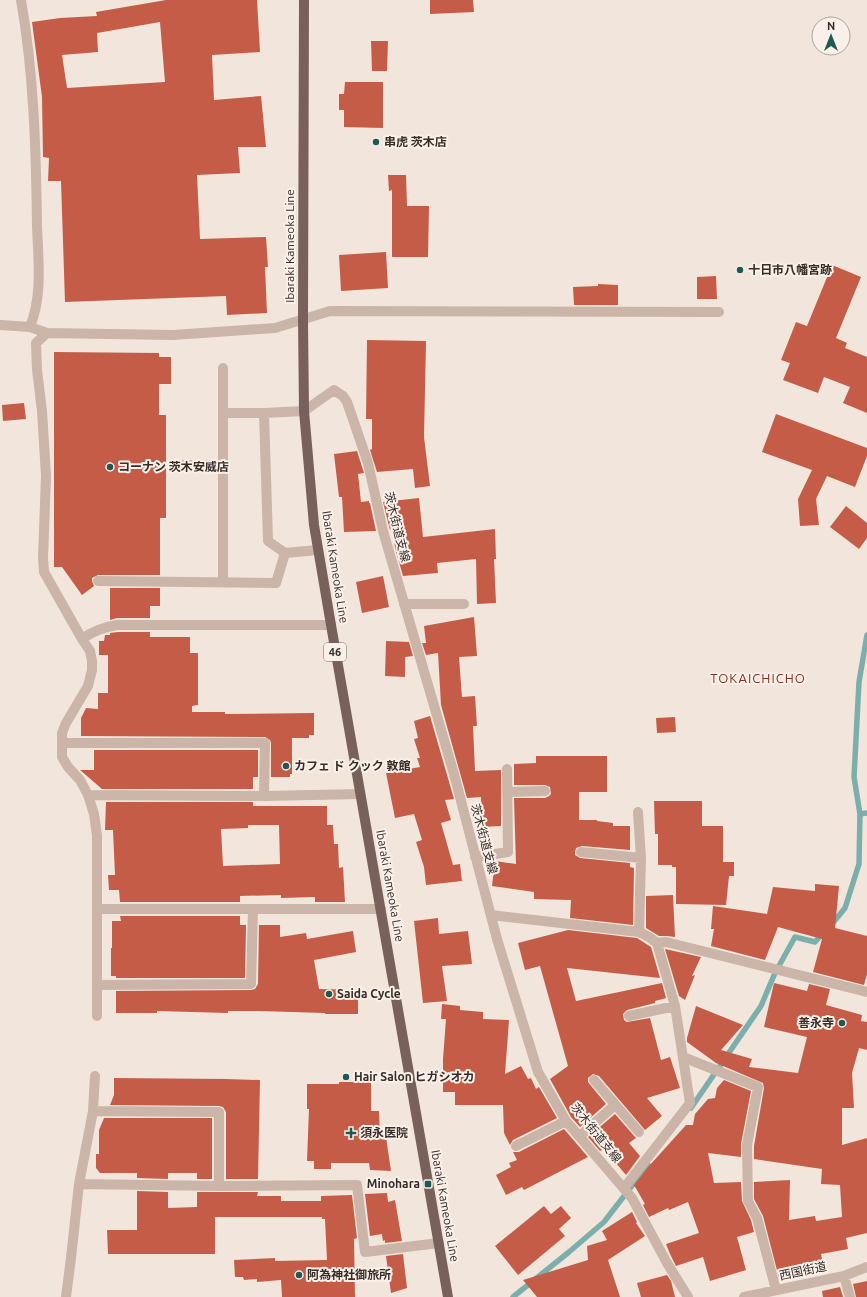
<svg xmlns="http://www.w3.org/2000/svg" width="867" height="1297" font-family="Ubuntu,'Noto Sans JP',sans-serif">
<rect width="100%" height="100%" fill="#f2e6dc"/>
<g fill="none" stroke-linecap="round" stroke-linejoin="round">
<path stroke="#7cafac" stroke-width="5.5" d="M860,814l7,-1
M832,924l13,-16 14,-44 1,-50 -6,-37 5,-95 8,-47
M691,1108l70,-102 14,-33 20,-36 20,5 8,-9
M513,1297l56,-45 35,-30 44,-57"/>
</g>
<path fill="#c45c48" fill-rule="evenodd" d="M166,0h91l3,52 -48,3 2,45 47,-4 5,51h-28l2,26 -43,2 3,64 66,-2 2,30h-3l2,46 -40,2 -1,-19 -161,6 -4,-121h-13l1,-23 -6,-1 -1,-60 -10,-75 28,-4 37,-2 -1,-4zM160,22l5,60 -98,6 -5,-33 36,-3 -1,-19z
M430,0h43l1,12 -44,2z
M371,41h17l-1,30h-15z
M345,82h38v46l-39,-1v-17h-5v-16h5z
M388,175h18l1,31h22l-1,51h-36v-67l-3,1z
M386,252l2,36 -47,3 -2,-36z
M832,265l29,12 -25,61 11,5 -2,5 22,9v56l-24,-10 7,-16 -26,-10 -6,16 -35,-13 7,-17 -9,-3 15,-38 11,4z
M716,276l1,23h-20v-22z
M598,284l20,1v20h-44l-1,-18 25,-1z
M367,340l59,1 -2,96 6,49 -15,2 -2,-19 -36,3 -7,-22 2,-1v-30h-6z
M54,352l105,1v4h12v27h-12v31h7v103h-6v57h-62l-6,3v3l2,5 -12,9 -20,-28h-8z
M24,403l2,16 -23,2 -1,-16z
M776,414l91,34v8l-12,31 -28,-11 -11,23 3,26 -19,1 -2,-27 14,-29 -50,-18z
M357,451l7,22 -6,1 3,28 8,-1v2h1l6,28 -32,1 -2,-35h-3l-5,-43z
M419,498l4,39 72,-8 1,30h-2l2,44 -19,1 -1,-45 -39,4 1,10 -35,3 -8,-28 -2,-18h-3l-7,-28z
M846,506l21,17v15l-8,11 -29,-22z
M383,576l6,31 -27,6 -6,-31z
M110,588h50v18h-10v12h-33l-7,2z
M474,617l3,39 -18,1 3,40 13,-1 2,30h-4l2,45 26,-1v56l-19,1 -1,-30 -14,1 -26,-93 -3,-52 -12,2 -4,-12h4l-2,-17z
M118,632h32v5h40v16h8v52l-6,1v6h33v2l89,-1v22h-5v3h-17v36h-2v3h-19v-34l-1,-3 -5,-3 -184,-1v-18l5,-10 12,1v-16h10v-38h-9v-14h5l1,-6h5v-2z
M386,641l23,1 4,14 -8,1v20l-20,-1z
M430,716l24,83 -9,1 6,20 -10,3 12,42 7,-1 2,17 -36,4 -2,-18 -8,-25 6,-2 -8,-26 -19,4 -9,-45 34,-6 -3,-9h3l-6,-19 4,-1 -4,-17z
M675,717l1,15 -19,1 -1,-15z
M94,750h164v27h-5v12h-151l-22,-19h14z
M536,756h71v36h-28v28h18v1l16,2v3h17v24l-48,-4 -6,2 -1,4v3l5,3 50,5v4l4,1 -1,57 -63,-7 1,-18 -37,-1v-7l-42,-6 3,-25 21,3 -2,-66h31l4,-2 2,-2 -1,-7 -5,-2h-31v-21l22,-1z
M654,801h48v25h21v36h11v14h-5l-3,29 -50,-1v-37h-4v-2h-14v-31h-3z
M106,802h147v4h74v19h6l1,19h4l1,24 4,-1 2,35h-30v-5l-34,1v-3l-41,1v6h-120l-1,-12h-10l-1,-15h7l-2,-45h-8zM248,825h31l1,39 -57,2 -2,-37 27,-1z
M815,884l24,2 -4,42 32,8v38l-3,11 -51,-13 9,-33 -44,-12 -13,33 -54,-14 3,-17h-3l2,-23 54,8 6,-27 42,4z
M673,895l2,42 -8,-1h-8l-13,-8v-32z
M120,916h120v9h6l-1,53h-129v-2h-5v-28h1v-27h9z
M438,918l1,16 29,-3 4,33 -30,2 5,35 -24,2 -9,-82z
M259,925h21v12l26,-4 1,6 46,-8 3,21 -42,8 5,29 39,1v24h-33v-1l-67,-2h-30v2l-71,-2v2h-41v-22l135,-1 4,-1 3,-5z
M568,930l69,8 14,9 9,31 -93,-10 9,33 86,-18 4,15 -11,3v2l-28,7 -4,4 1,6 3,2 23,-4 11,42 9,-3 10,31 -33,10 15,18 -17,14 -46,-54 -6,-2 -5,4v4l18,22 -26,23 -9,-10 -21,-38 18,-13 -28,-100 -15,4 -7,-27z
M665,949l36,8 -9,19 3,-1 -10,25 -6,-4z
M774,983l33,8 2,-7 21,5 -4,16 36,10 -1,6 6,1v28l-8,-2 -7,25 2,35h-12v37l25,-7v95l-21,5 2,11 -27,5 2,10 -23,3 1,4 -22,7 -16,-62 -9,-17v-17l36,-2 -1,40 26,-4 1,5 26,-4 -2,-32 -19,-1 1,-15 -68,-10v-13l10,-58 -1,-5 -47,-20 -29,-21v-4l9,-32 47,19 -22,25 31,9 -3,8 49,6 9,-36 -43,-10z
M442,1004l18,2v4l23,2v7l26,1 -4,54 16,-8 7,13 3,-1 5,11 3,-2 18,31 -44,22 -3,5 -6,-12 -1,-28h-48v-13h-12v-33l3,-40h-5z
M114,1078l112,1 34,1 -2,99h-32v-67l-3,-5 -4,-1 -109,-1 4,-10z
M724,1080l27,11 -10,53v13l-33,-4 6,30 27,-1 1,19 9,19 3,12 -17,5 9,33 -36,11 -7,-24 -27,9 -6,-12 -4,-10 33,-11 -11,-31 -19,8 -1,-2 -19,9 -6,-12 2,-1 -11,-19 15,-19 37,-41h7l2,-11 13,-15 7,-1 2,-10z
M339,1082h32v29h8l1,27 6,-1 5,34 -21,-1 -1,-7h-38v6h-17v-8h-7l2,-52h-2v-25h32z
M615,1114l21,24 -7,5 11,13 -14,19 -22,-26 -4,2 -12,-14z
M104,1118h108v61h-15v-6h-29v6l-31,-1v-5h-37l-4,-5v-14h3v-24z
M564,1129l24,28 -64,33 -2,-3 -16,8 -10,-20 15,-8 -2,-4 8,-3 -4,-8h6z
M137,1191l31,1v16l29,-1v-15h61l-1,4h24v5h40v-5l31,-1 5,43 -3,1 1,58h-73l-1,-17 -24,2v-3l-13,1 -1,-3h-8l-1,-17 41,-2v3l52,-1 -2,-41h-3v-2h-107v37h-107l-1,-24h30z
M387,1193l1,9 7,-2 7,41 -17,2v-3l-2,1 -1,-7 -12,2 -5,-42z
M544,1206l7,8 10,-8 10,12 -12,11 6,7 -47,39 -23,-29z
M632,1212l5,10 -1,1 9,13 -37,24 12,37h-83l-14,-17 65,-20 -1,-14 20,-6 -5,-9z
M403,1254l4,34 -16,5 -5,-37z
M667,1275l4,6 4,16h-34l-4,-14z
M867,1281v16h-11l-3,-13z
M840,1287l3,10h-20l-1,-6z"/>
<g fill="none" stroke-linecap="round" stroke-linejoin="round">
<path stroke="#cab5a8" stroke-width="10" d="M21,0c13,74 15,150 16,225 1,33 6,70 -7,102
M0,325l30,2 17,6 126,2 102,-7 55,-17 389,1
M47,333l-11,10 1,27 5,41 4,65 -3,82 1,14 38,67 8,12 2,10v9l-4,16 -22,37 -4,10v24l6,10 12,13 8,15 6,19 3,22v180
M223,368v214
M223,413h41l4,128 17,12
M264,413l40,-2 30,-21 9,6 4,6 21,61 15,68 71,243 43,165 41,133 28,49 66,77 35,65 21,34
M176,465h47
M98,581l178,2 9,-30 33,-3
M404,604h60
M82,639c11,-8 22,-12 35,-14h214
M62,743h203l-1,53
M507,792l38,-1
M88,795l176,1 96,-2
M581,852l60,6
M475,857l33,-5 -1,-83
M97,909h284
M491,915l148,17 2,-74 -3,-46
M639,932l10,5 8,6 9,-1 201,50
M97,985l154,-1 2,-75
M629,1016l46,-10
M683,1057l75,30 -11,58 1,56 9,17 19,72
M594,1080l45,52
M93,1111l126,1v74
M580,1136l35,-31
M516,1146l50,-25
M79,1184l140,2 138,-1 8,67 74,-9
M624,1188l66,-85 -15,-97 -18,-63
M844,1276l6,21
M66,1297l5,-39 8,-74 14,-73 2,-35
M744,1297l100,-21 23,-9"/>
<path stroke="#78615a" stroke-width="10" d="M304,0l-1,320 1,91 10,114 17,100 117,672"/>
</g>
<g fill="#1e5857" stroke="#f9f0e9" stroke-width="1.5">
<circle cx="376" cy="142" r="4"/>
<circle cx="740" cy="270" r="4"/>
<circle cx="110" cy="467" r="4"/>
<circle cx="286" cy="766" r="4"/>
<circle cx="329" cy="994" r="4"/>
<circle cx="842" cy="1023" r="4"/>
<circle cx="346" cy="1077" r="4"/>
<path d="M349 1127h4v4h4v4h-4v4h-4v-4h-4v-4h4z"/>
<rect x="424" y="1180" width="8" height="8" rx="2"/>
<circle cx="299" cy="1275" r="4"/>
</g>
<g text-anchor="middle" stroke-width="4" stroke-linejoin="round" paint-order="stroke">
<rect fill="#f9f0e9" stroke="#716762" stroke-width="1" x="324" y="643" width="22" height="18" rx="3"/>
<g font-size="11" font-weight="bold" fill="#372c28">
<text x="335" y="656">46</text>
</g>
<g font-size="12" font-weight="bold" fill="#372c28" stroke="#f9f0e9" text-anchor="start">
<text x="384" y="146">串虎 茨木店</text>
<text x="748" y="274">十日市八幡宮跡</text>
<text x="118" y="471">コーナン 茨木安威店</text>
<text x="294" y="770">カフェ ド クック 敦館</text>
<text x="337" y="998">Saida Cycle</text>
<text x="834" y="1027" text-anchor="end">善永寺</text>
<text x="354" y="1081">Hair Salon ヒガシオカ</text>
<text x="360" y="1137">須永医院</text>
<text x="420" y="1188" text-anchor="end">Minohara</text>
<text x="307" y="1279">阿為神社御旅所</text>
</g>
<g font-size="12" fill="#372c28" stroke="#f9f0e9">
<text transform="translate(290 246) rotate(-90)" y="4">Ibaraki Kameoka Line</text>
<text transform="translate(397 527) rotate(76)" y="4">茨木街道支線</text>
<text transform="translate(335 567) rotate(81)" y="4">Ibaraki Kameoka Line</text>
<text transform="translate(484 839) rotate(75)" y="4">茨木街道支線</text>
<text transform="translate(390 886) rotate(80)" y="4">Ibaraki Kameoka Line</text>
<text transform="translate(596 1133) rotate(51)" y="4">茨木街道支線</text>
<text transform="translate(445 1206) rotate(80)" y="4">Ibaraki Kameoka Line</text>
<text transform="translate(803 1271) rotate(-12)" y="4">西国街道</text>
</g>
<g font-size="13" letter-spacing="1" fill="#853222" stroke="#f9f0e9">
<text x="758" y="683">TOKAICHICHO</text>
</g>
</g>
<g transform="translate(831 36)"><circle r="19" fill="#f9f0e9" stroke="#aba29c"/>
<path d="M0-3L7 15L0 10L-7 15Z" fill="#1e5857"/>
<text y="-6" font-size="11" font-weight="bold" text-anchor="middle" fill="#372c28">N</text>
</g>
</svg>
